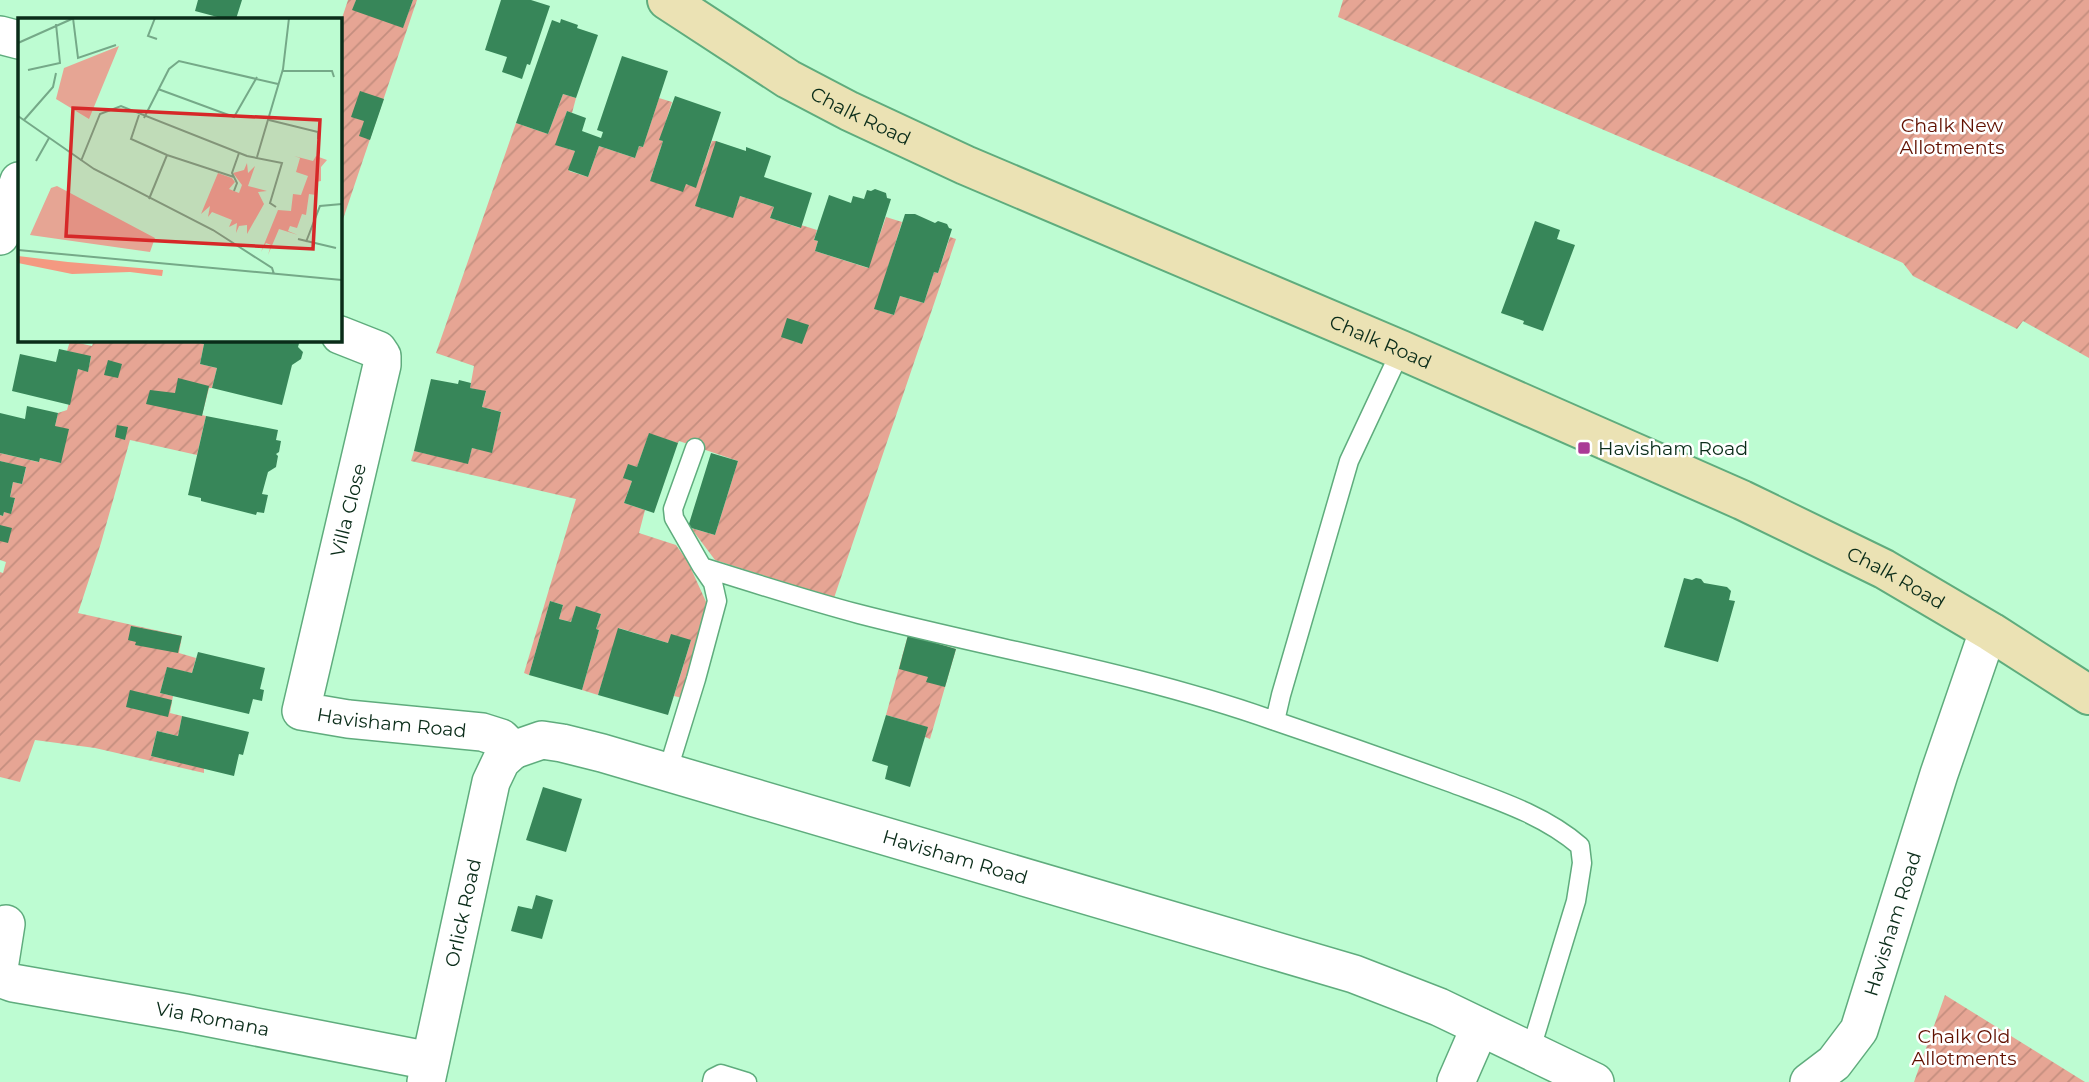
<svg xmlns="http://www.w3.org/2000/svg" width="2089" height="1082" font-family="Montserrat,sans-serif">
<defs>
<pattern id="garden-furrows" width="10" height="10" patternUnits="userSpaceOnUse" patternTransform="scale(1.75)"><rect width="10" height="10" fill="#e6a594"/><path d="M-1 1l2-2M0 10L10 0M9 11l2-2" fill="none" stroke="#c48e7f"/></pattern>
</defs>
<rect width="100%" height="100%" fill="#bdfcd2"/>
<path fill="url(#garden-furrows)" d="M348,0h8l-3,9 50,18 10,-27h4l-77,228v-204z
M1343,0h746v358l-66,-37 -6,8 -104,-53 -10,-13 -184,-84 -381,-162z
M563,94l13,4 -4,15 -5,-2 -11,34 19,6 -6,20 19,6 11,-31 36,12 4,-12 4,1 16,-49 13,4 -12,38 3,1 -13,40 36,3 10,3 16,-46h4l17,76 7,-21 34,11 -4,11 30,10 1,-3 16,5 -3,10 4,1 -3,10 53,17 18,-51 16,5 -27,87 19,6 6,-19 24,7 10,-31 4,1 12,-36 6,2 -122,359 -119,-38 -24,-32 24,7 23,-74 -59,-20 -1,2 -29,-9 -12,33 -9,-2 -4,13 8,3 -8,22 21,7 -6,23 37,12 12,17 19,42 -25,94 -8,-2 17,-56 -23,3 -49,-15 -21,67 -16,-5 17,-60 -3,-1 5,-15 -25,-7 -5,15 -12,-3 4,-14 -13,-4 -21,74 -5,-2 52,-174 -165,-38 3,-10 54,12 4,-15 20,4 9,-40 -19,-5 4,-15 -16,-4 4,-22 -38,-13 80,-230 32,11z
M94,340h101v2l9,2 -4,20 17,4 -5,20h-3l-7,27 4,1 -9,39 -67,-15 -29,103 -23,70 104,23 -3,17 17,5 -4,15 -25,-5 -7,25 13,3 -3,17 12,3 -4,20 -21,-5 -6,25 53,12v5l-109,-25 -60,-8 -15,42 -20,-5v-205l3,1 3,-11 -6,-2v-45l3,1 1,-4 7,1 4,-14 -5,-2 3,-15 9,2 4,-16 -26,-7v-8l38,9 2,-4 21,5 -6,-37 3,-13 9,-3 11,-41 10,2 3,-14 -24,-6 3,-10 22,5z
M908,635l48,14 -26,90 -5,-2 2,-10 -41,-12z
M1945,995l140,87h-171z"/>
<path fill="#378659" d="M198,0h44l-6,19h-11l-30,-8z
M356,0h57l-10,28 -51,-18z
M501,0h30l19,6 -20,59 -3,-1 -5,15 -20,-7 5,-15 -22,-7z
M561,19l17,6 -1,3 21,7 -22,63 -13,-4 -15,40 -32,-11 36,-103 8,3z
M622,56l46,15 -25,76 -4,-1 -4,12 -36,-12 -11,31 -20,-7 7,-19 -20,-6 12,-34 19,7 -4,13 19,7 2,-6 -6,-2z
M360,91l24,8 -14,41 -11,-4 5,-15 -13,-4z
M675,96l46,16 -25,76 -10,-4 -3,8 -33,-11 13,-40 -4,-1z
M716,141l30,10v-4l25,9 -7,21 48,16 -11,35 -31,-10 4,-11 -34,-11 -7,22 -38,-12z
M875,189l11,4 1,5 4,1 -22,69 -54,-17 3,-10 -4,-1 15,-45 22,8 2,-7 11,3 3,-9 4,1z
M905,214h10l20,9 3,-2 9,3 2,4 3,1 -14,44 -4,-1 -10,31 -24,-7 -6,19 -20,-6z
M1535,221l25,9 -3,9 18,6 -32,86 -20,-7 1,-3 -23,-8z
M787,318l22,7 -7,19 -21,-7z
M190,340h110l-2,7 5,5 -2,7 -9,6 -10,40 -70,-17 5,-20 -17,-4 4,-20z
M59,349l32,7 -3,16 -10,-3 -8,36 -58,-14 8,-37 36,8z
M108,360l14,4 -4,14 -14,-3z
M178,378l31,8 -7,30 -56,-12 4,-14 25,3z
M431,379l27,5 1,-4 12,3 -1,5 16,3 -4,16 19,5 -9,41 -20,-5 -4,16 -54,-13z
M27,406l31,7 -3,13 14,3 -8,34 -21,-5 -1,4 -39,-9v-40l25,6z
M206,416l72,14 -2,10 5,1 -2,11 -3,2 2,2 -2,11 -8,5 -6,22 6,1 -4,18 -7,-1 -1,3 -55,-14v-3l-13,-3z
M117,425l11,2 -3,13 -10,-3z
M649,433l29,10 -24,70 -30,-10 8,-22 -9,-3 5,-14 9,3z
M711,453l27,8 -23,74 -27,-8z
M0,461l26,6 -4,17 -9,-2 -3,15 5,1 -4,16 -7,-2 -1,4 -3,-1z
M0,525l12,3 -4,15 -8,-2z
M1684,578l8,2 4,-2 5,1 3,4 23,4 4,4 -2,9 6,1 -17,61 -54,-15z
M550,601l13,4 -4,14 12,3 5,-16 25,8 -5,15 3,1 -17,60 -53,-15z
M131,626l51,10 -4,17 -43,-8 1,-3 -8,-2z
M618,628l50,15 3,-9 20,6 -23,75 -70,-20z
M908,635l48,14 -11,38 -19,-5 2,-5 -29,-8z
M198,652l67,16 -5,21 4,1 -2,11 -9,-2 -4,15 -89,-21 7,-26 25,6z
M130,690l42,10 -4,17 -42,-10z
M886,715l42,12 -18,60 -25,-8 3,-13 -16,-5z
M182,716l67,16 -6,23 -4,-1 -5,22 -83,-20 6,-25 21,5z
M543,787l39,12 -16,53 -40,-12z
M536,895l17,5 -11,39 -31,-8 7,-25 14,3z"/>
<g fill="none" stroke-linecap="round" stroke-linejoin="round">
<defs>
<path id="lane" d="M702,567c52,16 104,33 157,47 139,36 281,59 416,107l6,-26 68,-234 52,-111
M1275,721c59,20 116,40 174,61 45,17 94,32 131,64l2,17 -6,38 -46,151
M667,773l29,-94 21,-78 -4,-18 -11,-16 -28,-49 -1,-9 22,-61
M712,1082l1,-4 8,-4 26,8"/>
<g id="street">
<path d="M0,35l19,5"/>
<path d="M0,236l19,-55"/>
<path id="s1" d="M340,335l38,15 4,6v9l-81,346 47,8 134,13 19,6 12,12 29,-10 20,3 40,10 752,221 85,33 156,75"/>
<path d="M0,962l6,-38"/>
<path id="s2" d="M0,973l5,7 8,3 172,30 245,48"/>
<path id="s3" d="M426,1082l65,-300 10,-21 12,-11"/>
<path d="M1456,1082l24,-55"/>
<path id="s4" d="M1809,1082l25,-19 25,-33 80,-256 44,-128 8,-14"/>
</g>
<g id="secondary">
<path id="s5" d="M667,0l121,79 61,32 116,54 436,185 341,150 142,69 107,63 98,63"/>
</g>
</defs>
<use href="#lane" stroke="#5fac7d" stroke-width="21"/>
<use href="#street" stroke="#5fac7d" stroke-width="40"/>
<use href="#secondary" stroke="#5fac7d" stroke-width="42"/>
<use href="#lane" stroke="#fff" stroke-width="18"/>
<use href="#street" stroke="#fff" stroke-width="37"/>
<use href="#secondary" stroke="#ebe2b4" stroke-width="38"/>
</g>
<rect fill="#aa3a96" stroke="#fff" stroke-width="2.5" x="1577" y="441" width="14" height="14" rx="3.5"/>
<g text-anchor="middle" stroke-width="5" stroke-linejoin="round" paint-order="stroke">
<g font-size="19" fill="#0a2c19" stroke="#fff">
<text dy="7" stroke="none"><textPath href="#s5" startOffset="226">Chalk Road</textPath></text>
<text dy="7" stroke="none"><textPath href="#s5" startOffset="793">Chalk Road</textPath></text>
<text transform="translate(348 510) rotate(-76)" y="7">Villa Close</text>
<text dy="7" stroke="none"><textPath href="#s5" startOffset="1360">Chalk Road</textPath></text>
<text dy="7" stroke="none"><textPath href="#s1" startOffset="504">Havisham Road</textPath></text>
<text dy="7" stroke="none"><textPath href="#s1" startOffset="1092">Havisham Road</textPath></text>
<text dy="7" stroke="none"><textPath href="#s3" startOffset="173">Orlick Road</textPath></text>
<text dy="7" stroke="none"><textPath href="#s4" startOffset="184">Havisham Road</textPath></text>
<text dy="7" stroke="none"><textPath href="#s2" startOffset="220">Via Romana</textPath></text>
</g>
<g font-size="19" fill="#611000" stroke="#fff">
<text x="1952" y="132">Chalk New<tspan x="1952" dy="22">Allotments</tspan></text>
<text x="1964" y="1043">Chalk Old<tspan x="1964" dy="22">Allotments</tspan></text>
</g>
<g font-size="19" fill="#0a2c19" stroke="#fff" text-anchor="start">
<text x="1598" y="455">Havisham Road</text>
</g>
</g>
<g transform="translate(18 18)">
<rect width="324" height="324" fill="#bdfcd2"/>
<path d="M0,238l50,6 95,8 -1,6 -32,-4 -58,2 -54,-11z" fill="#f49981"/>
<path d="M101,28l-30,73 -33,-20 8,-31zM276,138l19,5 3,-5 11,4 -6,7v14l-5,1v13l-7,-1 -3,21 -4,-1 -5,14 -7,-2 -2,5 10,4 -19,-6 -11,26 3,-10 -5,-2 -5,9 17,-42 13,1 2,-17 8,1 7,-19 -12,-4 4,-14zM229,145l1,10 7,-7 -7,20 19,5 -9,1 6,12 -17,30v-9l-8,1 -3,7 1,-10 -8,4 3,-7 -20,-8 -4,5 2,-11 -9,8 17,-41 14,5 3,4 -6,7 10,4 3,-8 -9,-12 11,-3zM39,168l98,52 -5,14 -120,-17 21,-47z" fill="#e6a594"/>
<path fill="none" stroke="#75a988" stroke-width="2" d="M55,0l5,40 38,-13M137,0l-7,18 9,3M0,25l56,-25M10,52l32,-7 -4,-39M264,53h50l2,6M140,71l76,28 23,-40M121,97l-8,24 36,16M0,98l76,53 119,61 59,38 2,6M126,100l25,-49 10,-8 99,23M6,102l29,-33 3,-14M251,102l49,12v7M239,139l26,-88 6,-51M18,143l13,-23M63,143l19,-47 21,-8 126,50 35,7 -12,40 6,4M216,173l3,-8 -5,-10 7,-20M131,181l18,-44 67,22M280,221l38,9M288,224l14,-36 22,-2M0,232l324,30"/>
<path fill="#d62828" fill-opacity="0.15" stroke="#d62828" stroke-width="3.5" d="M55,90l247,12 -7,129 -247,-13z"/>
<rect width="324" height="324" fill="none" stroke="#0a2c19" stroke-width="3.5"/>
</g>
</svg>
